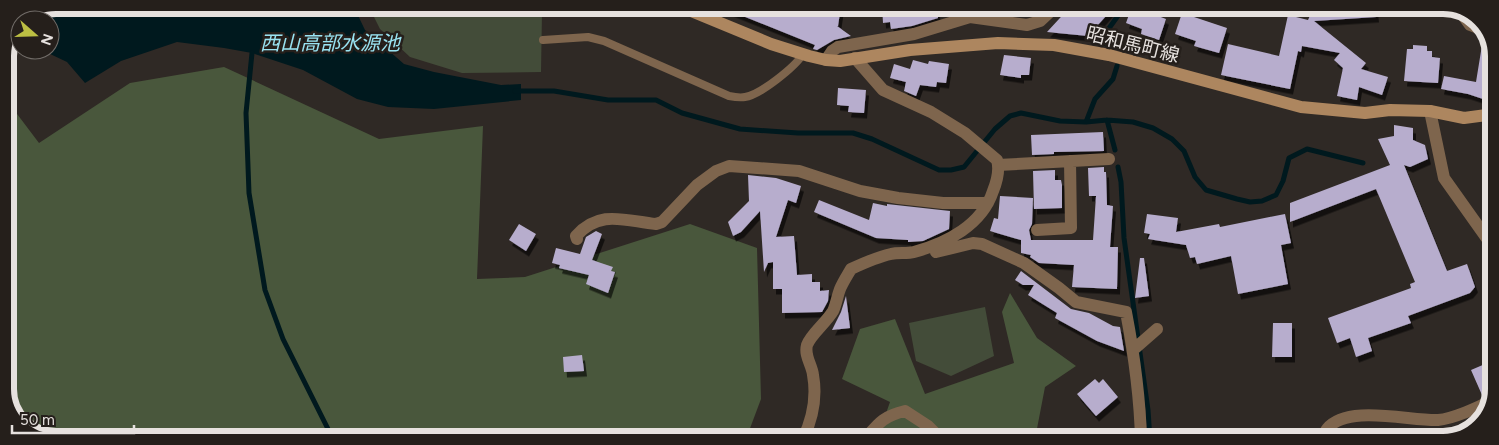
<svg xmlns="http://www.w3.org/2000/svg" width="1499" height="445" font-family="Figtree,'Noto Sans JP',sans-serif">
<defs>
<filter id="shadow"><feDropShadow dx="3" dy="5.5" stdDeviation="0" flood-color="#0009"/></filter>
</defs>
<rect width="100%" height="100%" fill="#2f2925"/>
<path fill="#434c39" d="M368,5l130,1 6,4 38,2 -1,60 -79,1 -52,-16 -30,-28z
M985,307l9,49 -43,20 -35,-15 -7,-38z"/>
<path fill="#49573c" d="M224,67l155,72 104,-13 -6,153 48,-2 165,-53 67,24 4,151 -15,40 -704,-1 -26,-18 -11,-27v-295l34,45 91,-60z
M1010,293l27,45 39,28 -31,21 -10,52h-158l13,-37 -48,-23 18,-50 35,-10 30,75 89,-31 -12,-51z"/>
<path fill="#00191e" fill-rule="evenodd" d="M56,5h297l12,25 39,34 30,8 67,13 20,-1v16l-87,9 -46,-2 -31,-8 -54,-29 -51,-17 -28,-5 -47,-6 -56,19 -36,22 -18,-21 -19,-9 -40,-4 12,-29zM20,20h30v30h-30z"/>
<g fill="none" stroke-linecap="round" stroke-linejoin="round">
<path stroke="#00191e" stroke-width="5" d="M1106,44l1,-13 18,-25
M252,53l-6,60 3,80 16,97 18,49 50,100
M515,91h39l54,9h48l26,13 58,16 58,4h55l19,6 67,31h12l13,-3 31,-38 15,-13 11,-3 39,8 26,1 21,-2 26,2 20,6 19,11 12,12 11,26 11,13 31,9 13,3 12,-1 14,-6 7,-14 6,-23 18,-9 56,14
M1107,120l8,30
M1086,122l9,-23 18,-20 4,-13
M1118,167l3,15 3,56 24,172 2,30"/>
</g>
<path fill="#b7adcd" filter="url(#shadow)" d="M718,6h123l-3,20h-1l14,10 -17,4 -17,10 -4,-1 2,-4z
M882,6h54l2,12 -26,8 -21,3 -1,-7 -7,1z
M1071,6h44l-27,30 -41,-4z
M1132,6l34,13 -7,21 -18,-6 1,-5 -16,-6z
M1314,7h61l1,10 -62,4 52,42 -5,6 27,8 -6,18 -23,-8 -2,13 -20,-4 6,-28 -9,-8 6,-7 -38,-7 -1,6 -3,-1 -8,38 -69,-14 7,-31 51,12 9,-41 20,5z
M1182,13l45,15 -8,25 -25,-7 2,-5 -21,-7z
M1489,38l5,14v22l-8,26 -18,-6 -27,-5 3,-13 32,6 7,-43z
M1413,45l14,1v5h5v6l8,1 -2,25 -34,-2 3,-32h6z
M1004,55l27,3 -2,17h-8v3l-21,-3z
M913,60l15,4 1,-3 20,3 -3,19 -9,-1 -1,5 -16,-2 -4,11 -12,-5 2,-9 -16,-4 4,-14 16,5z
M838,88l28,2 -2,23 -16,-1 1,-6 -12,-1z
M1394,125l19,3v12l12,5 3,14 -18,8 -6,-2 43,106 20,-7 8,23 -5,6 -62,23 3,7 -43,15 4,13 -16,6 -6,-19 -13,5 -9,-25 83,-30 -1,-4 5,-2 -39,-93 -86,33v-19l100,-38 -12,-26 16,-3z
M1103,132l1,19 -50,1v2l-22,1 -1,-20z
M1104,167v5h2l1,33 6,1 -3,41h8l-1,42 -45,-2 2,-22 -35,-2 -9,-6 1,-2 -10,-2v-13l-31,-9 4,-13 4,1 2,-23 33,2 -1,26 -3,6 2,10h62l3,-44h-7l-1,-28z
M1055,170v10h6l1,5v23l-28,1 -1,-38z
M748,175l28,3 25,8 -5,17 -8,-3 -12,37 18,-1 3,39 15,-1v8h8v9l9,-1 -1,11 -6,11 -40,1v-24h-9v-27l-5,1 -4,9 -4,-61 -19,21 -8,4 -5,-14 21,-21z
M819,200l50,20 4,-17 14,3v-2l63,7 -1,18 -26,12 -15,1v-2l-32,-2 -62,-26z
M1147,214l31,4 -2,14 43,-8 1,3 65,-13 6,29 -10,2 7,39 -50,10 -7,-38 -34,8 -2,-7 -5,1 -4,-13 -38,-6 2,-5 -6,-1z
M519,224l17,10 -10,17 -17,-11z
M596,231l6,3 -10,26 21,7 -2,4 4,1 -7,21 -22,-9 3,-9 -30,-7 1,-3 -8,-2 4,-15 24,6 6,-17z
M1140,258h4l5,38 -14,2z
M1021,271l50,38 18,4 24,13 7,1 4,24 -27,-10 -42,-23 2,-5 -29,-18 6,-10h-11l-8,-5z
M846,296l4,32 -18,2 9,-18z
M1273,323h19v34h-20z
M582,355l2,16 -20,1 -1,-15z
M1492,361v29l-10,5 -11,-25z
M1095,379l4,4 4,-4 15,18 -22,19 -19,-22z"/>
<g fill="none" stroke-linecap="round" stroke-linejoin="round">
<path stroke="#7e654d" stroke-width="8" d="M543,40l45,-3 16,4 125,55c5,1 11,2 16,1 15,-2 50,-30 58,-43"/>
<path stroke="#7e654d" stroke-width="12" d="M1457,7l13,18 16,6
M826,60l6,-9 6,-4 76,-13 56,-17 57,8 13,-4 16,-15
M1430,111l14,67 49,69
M998,165l111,-6
M1037,230l34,-2 -1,-67
M577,239l-1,-3c24,-27 49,-15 80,-12l6,-2 35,-37 19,-14 13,-5 70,5 61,20 38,7 45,5h45
M936,252l37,-9 9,1 42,19 35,25 17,14 50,10c8,42 14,85 15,128
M1133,350l24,-21
M803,439c9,-19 14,-42 10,-64 -1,-10 -9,-19 -6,-30 4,-11 19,-22 26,-34 3,-6 4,-14 7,-22 3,-7 7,-13 11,-20 13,-6 26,-12 40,-15 7,-2 16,0 23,-2 33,-9 68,-27 79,-61 4,-10 7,-21 4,-31l-32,-27 -34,-21 -48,-22 -28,-32
M865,439c13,-15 18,-23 40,-28l23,15 13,13
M1323,440c1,-3 2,-9 4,-11 20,-25 82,-8 111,-9 14,-1 42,-13 54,-20"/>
<path stroke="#ad865f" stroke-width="12" d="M679,6l92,38 38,12 17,4 14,1 70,-11 88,-7 56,2 55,10 192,52 64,6 25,-3 40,1 34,7 30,-4"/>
</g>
<g text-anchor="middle" stroke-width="5" stroke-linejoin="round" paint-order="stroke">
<g font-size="19" fill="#e6e1de" stroke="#251f1b">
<text transform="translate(1133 44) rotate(14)" y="7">昭和馬町線</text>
</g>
<g font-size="20" font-style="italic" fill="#99e3f2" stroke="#251f1b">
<text x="330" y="50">西山高部水源池</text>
</g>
</g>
<path d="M0 0H1499V445H0ZM56 14H1443A42 42 0 0 1 1485 56V389A42 42 0 0 1 1443 431H56A42 42 0 0 1 14 389V56A42 42 0 0 1 56 14Z" fill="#251f1b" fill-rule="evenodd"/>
<path fill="none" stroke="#e6e1de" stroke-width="6" d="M56 14H1443A42 42 0 0 1 1485 56V389A42 42 0 0 1 1443 431H56A42 42 0 0 1 14 389V56A42 42 0 0 1 56 14Z"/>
<g transform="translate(35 35) rotate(110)"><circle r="24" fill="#251f1b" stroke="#726d69"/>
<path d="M0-4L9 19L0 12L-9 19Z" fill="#bcbf43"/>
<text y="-8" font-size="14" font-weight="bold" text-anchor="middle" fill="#e6e1de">N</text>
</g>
<path d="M12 425v8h122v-8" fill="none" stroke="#e6e1de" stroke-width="2.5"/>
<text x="20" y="425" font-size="15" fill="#e6e1de" stroke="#251f1b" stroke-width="4" paint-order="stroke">50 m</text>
</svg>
